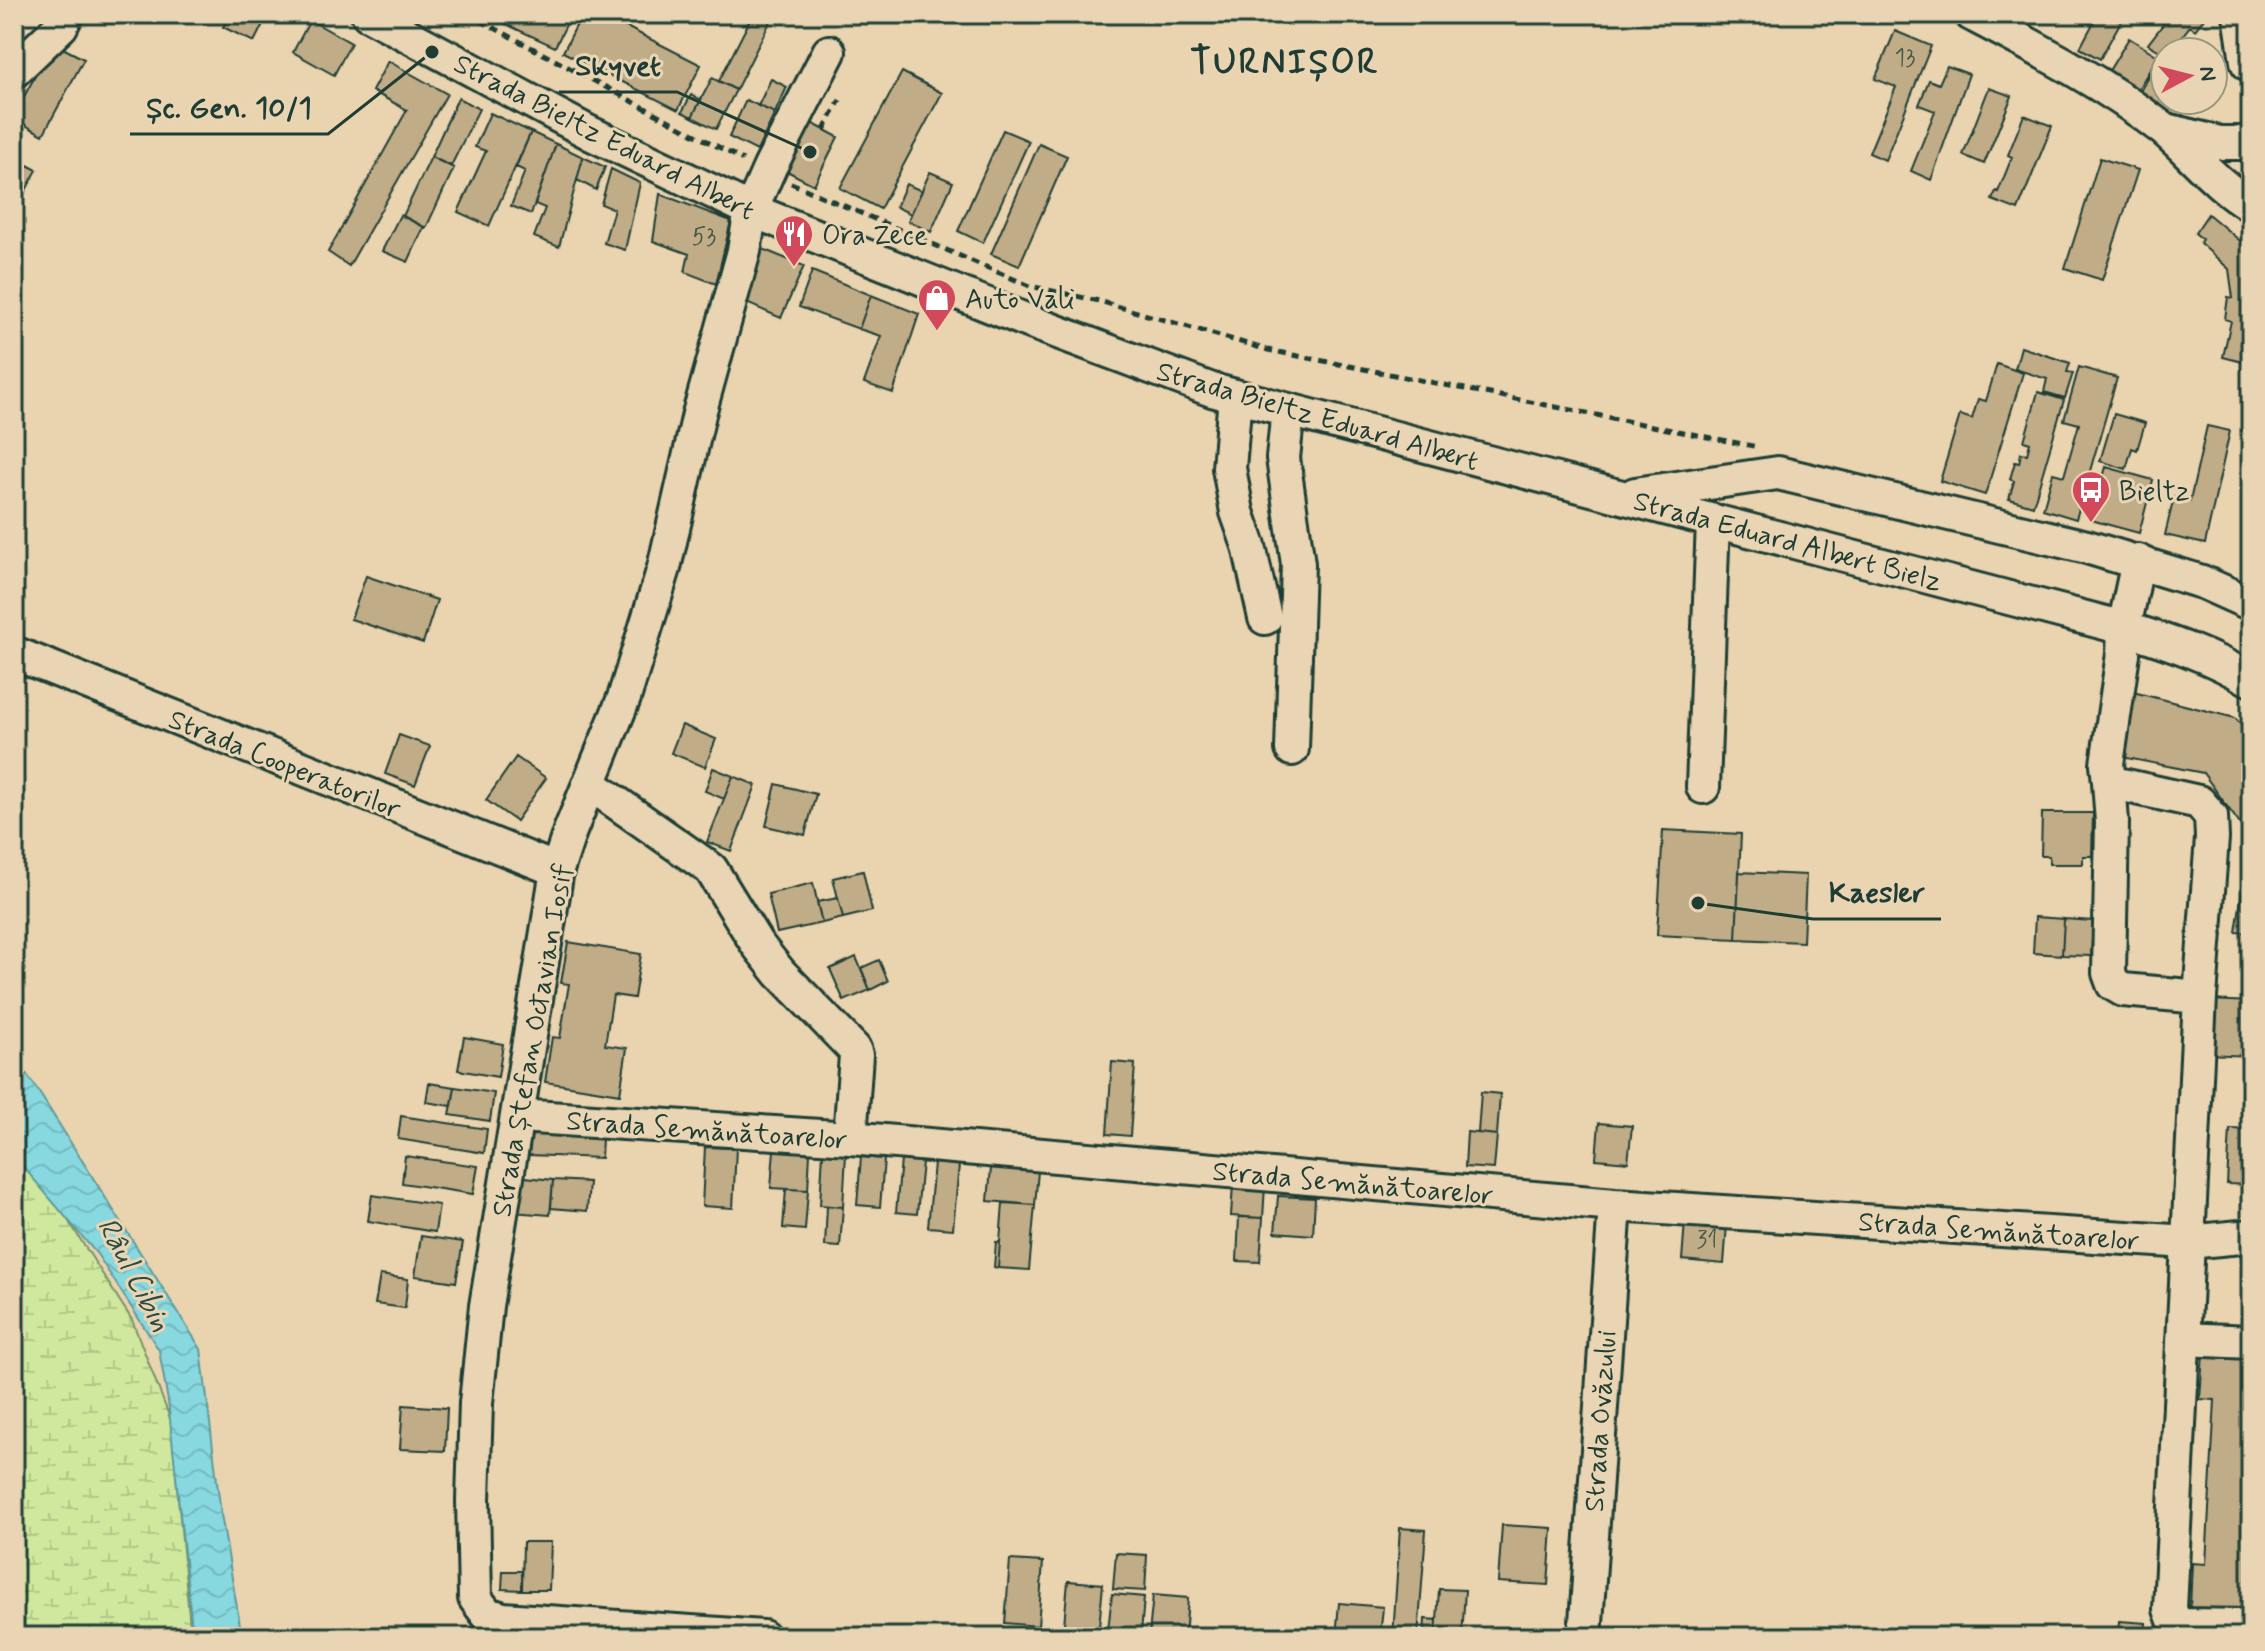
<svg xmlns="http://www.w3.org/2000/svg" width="2265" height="1651" font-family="Mynerve,sans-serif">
<defs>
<pattern id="wetland-marsh" width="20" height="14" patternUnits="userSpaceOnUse" patternTransform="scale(2)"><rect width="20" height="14" fill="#cfe89d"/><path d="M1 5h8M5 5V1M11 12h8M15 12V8" fill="none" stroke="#b1c888"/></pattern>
<pattern id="water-waves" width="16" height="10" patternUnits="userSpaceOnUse" patternTransform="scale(2)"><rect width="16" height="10" fill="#87d8df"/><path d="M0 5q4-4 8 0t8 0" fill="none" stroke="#74bac0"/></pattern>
</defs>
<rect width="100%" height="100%" fill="#ead3af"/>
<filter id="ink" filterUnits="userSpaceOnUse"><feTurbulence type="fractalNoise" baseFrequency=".0125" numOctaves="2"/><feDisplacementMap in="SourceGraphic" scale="16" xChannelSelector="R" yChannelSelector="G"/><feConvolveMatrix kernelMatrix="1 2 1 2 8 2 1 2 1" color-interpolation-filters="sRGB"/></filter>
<g filter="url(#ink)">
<path fill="url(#wetland-marsh)" stroke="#779268" stroke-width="2" d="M14,1128l52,89 66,103 39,101 20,216h-177z"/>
<path fill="url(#water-waves)" stroke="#5d9a9b" stroke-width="2" d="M14,1057l21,29 166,263 20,165 21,123h-49l-25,-236 -9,-51 -62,-96 -83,-98z"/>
<path fill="#c1ac88" stroke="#1f3d34" stroke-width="2" d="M230,14h38l-14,28 -31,-15z
M484,14h75l10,5 -14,28z
M582,14h19l100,51 -23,45 -115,-58z
M753,14h11l8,4 -36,72 -17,-9z
M2001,14h32l-5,13z
M2098,14h27l-25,45 -20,-11z
M2171,14h36l-12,16 -5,-4 -20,26h-5v2l-17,-10z
M310,20l41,23 -17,32 -41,-23z
M1895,31l36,15 -46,114 -16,-7 27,-66 -21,-8z
M2129,38l29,18 -24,40 -30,-17z
M53,43l31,16 -41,76 -29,-16v-4z
M388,61l59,33 -98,172 -21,-14 79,-142 -35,-19z
M2154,65l11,5v30h26l-12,22 -43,-23z
M1947,66l22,8 -38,106 -20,-9 24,-60 -16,-6 10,-25 10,4z
M902,72l40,21 -62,116 -40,-21z
M712,78l24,12 -20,39 -24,-12z
M771,79l16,8 -12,26 -17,-7z
M1989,88l23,8 -28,68 -21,-9z
M691,95l10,5 -9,17 -10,-5z
M458,98l21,11 -28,57 -20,-9z
M746,100l29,13 -18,38 -28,-14z
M490,113l41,19 -42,94 -31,-14 28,-61 -11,-4z
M2024,115l28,11 -34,84 -26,-10 4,-9 2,1 14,-35 -4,-2z
M806,120l32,17 -24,48 -33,-17z
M1003,130l26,11 -46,102 -25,-12z
M531,132l25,12 -25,70 -20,-8 14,-35 -9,-4z
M556,144l27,13 -24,90 -25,-10 11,-29 -10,-4z
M1039,144l28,12 -48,110 -28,-12z
M431,157l23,11 -28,60 -23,-12z
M583,157l22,10 -9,23 -19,-10z
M14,158l23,12 -23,42z
M2100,158l38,12 -36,110 -37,-12z
M611,169l29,14 -15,67 -21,-7 10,-34 -13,-5z
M930,172l23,10 -22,50 -23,-11z
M906,184l16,7 -11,23 -15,-7z
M660,194l71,27 -15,63 -31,-12 4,-18 -36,-13z
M2208,214l43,36 -1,114 -27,-7 8,-36 -6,-2 3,-22 5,1 -4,-29 -29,-26 2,-4 -7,-6z
M400,215l24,12 -16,35 -26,-11z
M760,248l44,18 -23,52 -39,-17z
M812,271l59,24 -12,34 -60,-22z
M871,295l48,19 -26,79 -29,-10 17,-47 -22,-7z
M2021,347l49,16 -3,9 6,1 -8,25 -21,-6 3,-13 -32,-10z
M1997,364l26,9 -38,122 -45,-14 20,-66 12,4 6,-20 8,2z
M2079,367l38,11 -41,141 -33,-10 10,-36 11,3 15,-52 -15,-4z
M2038,392l26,8 -31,106 -24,-7 5,-18 -4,-2 5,-17 4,1 2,-10 6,1 3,-11 -6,-2z
M2114,414l31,9 -8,27 -5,-2 -6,21 -26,-8z
M2207,426l23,5 -25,113 -40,-9 9,-38 16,4z
M2248,459h3v46z
M2106,467l47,13 -14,53 -48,-13z
M366,576l71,24 -14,43 -72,-24z
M2133,692l102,26 16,18v197l-15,-1 9,-60 2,-38 -44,-61 -81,-16z
M682,725l34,14 -11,28 -34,-14z
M399,735l31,11 -15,39 -30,-11z
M516,757l30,21 -30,43 -30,-21z
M713,768l20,8 -9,23 -19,-8z
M733,776l23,9 -25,66 -24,-9z
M776,784l40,10 -11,41 -39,-9z
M2042,813h51l-1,43h-9v8h-34v-8h-8z
M1663,830l78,4 -5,105 -79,-4z
M863,871l9,40 -29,7 -10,-40z
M1739,872l67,3 -3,67 -67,-3z
M813,883l9,40 -45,10 -9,-39z
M838,898l5,20 -21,5 -5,-21z
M2035,917l29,2 -2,36 -29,-2z
M2064,919l29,2 -2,35 -29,-1z
M568,942l73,12 -7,44 -21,-3 -8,50 22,3 -7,46 -75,-12 7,-45 8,1 9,-54 -8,-1z
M856,957l14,33 -26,11 -14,-32z
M879,960l9,21 -18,9 -9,-22z
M2209,1000l42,2v54l-45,-2z
M464,1037l39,7 -5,33 -40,-7z
M1112,1062l23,2 -5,72 -23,-2z
M429,1083l26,4 -3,19 -26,-4z
M455,1087l39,6 -4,28 -40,-6z
M1481,1092l19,2 -3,41 -19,-2z
M401,1116l86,13 -3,24 -86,-14z
M1599,1123l33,3 -4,36 -32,-3z
M2230,1129l21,1v55l-24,-1z
M1467,1132l30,3 -3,34 -29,-2z
M530,1134l72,4 -1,20 -72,-3z
M705,1147l31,1 -3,60 -31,-2z
M774,1150l36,3 -2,37 -37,-2z
M823,1152l23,2 -3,53 -23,-2z
M405,1156l73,10 -5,28 -71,-11z
M861,1157l23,2 -4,48 -23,-2z
M901,1160l21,2 -5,52 -21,-2z
M934,1163l25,2 -6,64 -25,-2z
M991,1168l47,3 -3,34 -47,-4z
M515,1176l38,4 -3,35 -38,-3z
M553,1180l36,2 -2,29 -36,-3z
M1233,1184l32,2 -2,32 -32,-2z
M786,1189l22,1 -3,40 -22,-2z
M372,1195l67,10 -4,27 -67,-11z
M1278,1196l37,2 -2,37 -38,-3z
M1003,1203l32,2 -6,65 -31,-2z
M827,1206l16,1 -3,40 -15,-1z
M1239,1217l24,1 -3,44 -23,-1z
M1685,1221l42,3 -3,40 -42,-4z
M421,1236l42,6 -7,40 -41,-6z
M996,1242h4l-2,26 -4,-1z
M380,1275l28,4 -3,29 -30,-4z
M2203,1353l48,3v238l-2,17 -59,-3 2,-45 14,1 9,-164 -15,-1z
M403,1405l44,3 -2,43 -45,-2z
M1502,1525l50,3 -4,57 -50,-3z
M1400,1528l26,2 -8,107h-25z
M523,1542h28l-2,48h-27z
M1116,1553l31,2 -2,36 -32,-2z
M1010,1560l33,2 -5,64 -33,-3z
M503,1571h19v19l-20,-1z
M1068,1581l35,3 -4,44 -35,-3z
M1439,1589l26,1 -3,47h-26z
M1112,1594l32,3 -3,37 -33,-3z
M1153,1595l35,3 -3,39 -36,-3z
M1339,1603l44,4 -3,30h-44z
M1425,1619l12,1 -1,17h-12z
M2119,1621l27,2 -1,14h-27z"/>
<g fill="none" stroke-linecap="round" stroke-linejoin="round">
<defs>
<path id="minor" d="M368,14l222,119 161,77 272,109 189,71 912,238c45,14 87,28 127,52
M1971,14c65,34 133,69 191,114 30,25 54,57 89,77
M14,71l47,-45 6,-12
M2166,130l54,13h31
M1235,396l-6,72 8,44 12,34 16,72
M1288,410l-5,48 15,106 -6,185
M1635,494l143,-21 309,74 115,35 49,22
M2138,561l-14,67 -1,26 -16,110 2,18 90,20 12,14 1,22 -12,159 -30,612 4,11 9,5 68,1
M14,653l543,217
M2109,782l3,40 -3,151 4,11 10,6 77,7
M590,784l121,85 46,75 23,29 74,76 2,6 -6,83
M1703,787l10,-266
M518,1116l332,22 765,67 573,37 63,-6
M2183,1339l68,3
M763,1637l-260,-18 -16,-5 -12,-16 -2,-98 3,-97 10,-97 71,-436 13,-39 54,-133 40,-130 35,-154 45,-163 7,-41 19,-43 59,-115
M1585,1637l30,-432"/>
<path id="major" d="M2244,14l7,47"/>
</defs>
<use href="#minor" stroke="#1f3d34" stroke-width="38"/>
<use href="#major" stroke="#1f3d34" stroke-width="46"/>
<path stroke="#1f3d34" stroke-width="5" stroke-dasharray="8 6" stroke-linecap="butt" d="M468,14l275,146
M824,130l16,-30
M791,183l239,103 69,15 169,49 490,97"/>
<use href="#minor" stroke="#e9d5b3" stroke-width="32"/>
<use href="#major" stroke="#e9d5b3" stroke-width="40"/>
</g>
</g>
<defs>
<symbol id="restaurant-pin" viewBox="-11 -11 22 30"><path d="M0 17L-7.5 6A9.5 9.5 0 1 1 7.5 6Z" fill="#d1495b" stroke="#e9d5b3"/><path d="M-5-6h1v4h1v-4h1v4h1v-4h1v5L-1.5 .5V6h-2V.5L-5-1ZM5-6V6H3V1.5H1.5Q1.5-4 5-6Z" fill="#fff"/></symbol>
<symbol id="shop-pin" viewBox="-11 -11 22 30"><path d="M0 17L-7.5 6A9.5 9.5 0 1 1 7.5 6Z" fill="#d1495b" stroke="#e9d5b3"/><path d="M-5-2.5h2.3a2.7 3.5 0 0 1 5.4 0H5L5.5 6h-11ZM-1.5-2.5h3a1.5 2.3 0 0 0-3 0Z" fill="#fff"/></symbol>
<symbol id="bus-pin" viewBox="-11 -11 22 30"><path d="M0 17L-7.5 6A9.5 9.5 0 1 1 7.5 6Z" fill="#d1495b" stroke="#e9d5b3"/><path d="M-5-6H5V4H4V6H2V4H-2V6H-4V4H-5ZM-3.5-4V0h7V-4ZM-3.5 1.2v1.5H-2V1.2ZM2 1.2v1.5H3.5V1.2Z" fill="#fff"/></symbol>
</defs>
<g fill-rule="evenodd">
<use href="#restaurant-pin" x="772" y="212" width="44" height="60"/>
<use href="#shop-pin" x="915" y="276" width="44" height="60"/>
<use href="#bus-pin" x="2069" y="468" width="44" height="60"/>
</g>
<g text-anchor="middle" stroke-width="6" stroke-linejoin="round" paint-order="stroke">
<g font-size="24" fill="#485949">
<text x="1905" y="65">13</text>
<text x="704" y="244">53</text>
<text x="1707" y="1247">31</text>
</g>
<g font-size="28" fill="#1f3d34" stroke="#e9d5b3">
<text transform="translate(605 136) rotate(27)" y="10">Strada Bieltz Eduard Albert</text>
<text transform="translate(1318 415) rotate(16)" y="10">Strada Bieltz Eduard Albert</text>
<text transform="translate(1788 540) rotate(15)" y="10">Strada Eduard Albert Bielz</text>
<text transform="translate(285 763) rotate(22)" y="10">Strada Cooperatorilor</text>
<text transform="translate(531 1040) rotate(-80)" y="10">Strada Ștefan Octavian Iosif</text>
<text transform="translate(707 1129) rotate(4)" y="10">Strada Semănătoarelor</text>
<text transform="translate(1353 1182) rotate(5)" y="10">Strada Semănătoarelor</text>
<text transform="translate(1999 1230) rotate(4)" y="10">Strada Semănătoarelor</text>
<text transform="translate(1599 1421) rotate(-86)" y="10">Strada Ovăzului</text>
</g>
<g font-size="28" fill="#1f3d34" stroke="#e9d5b3" text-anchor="start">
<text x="822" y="244">Ora Zece</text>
<text x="965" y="308">Auto Vali</text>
<text x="2119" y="500">Bieltz</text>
</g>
<g font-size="30" font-style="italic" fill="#294c45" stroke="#e9d5b3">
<text transform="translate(135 1274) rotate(62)" y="10">Râul Cibin</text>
</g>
<g font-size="36" font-weight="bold" letter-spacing="2" fill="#1f3d34" stroke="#e9d5b3">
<text x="1285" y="73">TURNIȘOR</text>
</g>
</g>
<path fill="none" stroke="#1f3d34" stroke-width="3" d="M810 152L677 92H559M432 52L328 134H130M1698 903L1813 919H1941"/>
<g fill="#1f3d34" stroke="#e9d5b3" stroke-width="3">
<circle cx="810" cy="152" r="8"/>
<circle cx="432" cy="52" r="8"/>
<circle cx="1698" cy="903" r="8"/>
</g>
<g font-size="30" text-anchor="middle" font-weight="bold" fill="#1f3d34" stroke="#e9d5b3" stroke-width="6" stroke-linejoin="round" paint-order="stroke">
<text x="618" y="75">Skyvet</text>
<text x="229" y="117">Șc. Gen. 10/1</text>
<text x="1877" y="902">Kaesler</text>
</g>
<rect width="2265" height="1651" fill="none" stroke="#e9d5b3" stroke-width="48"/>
<rect x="24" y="24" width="2217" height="1603" fill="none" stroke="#1f3d34" stroke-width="3" filter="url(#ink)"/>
<g transform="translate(2189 76) rotate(83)"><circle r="38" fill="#e9d5b3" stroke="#989880" stroke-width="2"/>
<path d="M0-6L14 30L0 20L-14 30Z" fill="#d1495b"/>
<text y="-12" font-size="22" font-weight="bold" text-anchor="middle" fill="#1f3d34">N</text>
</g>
</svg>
